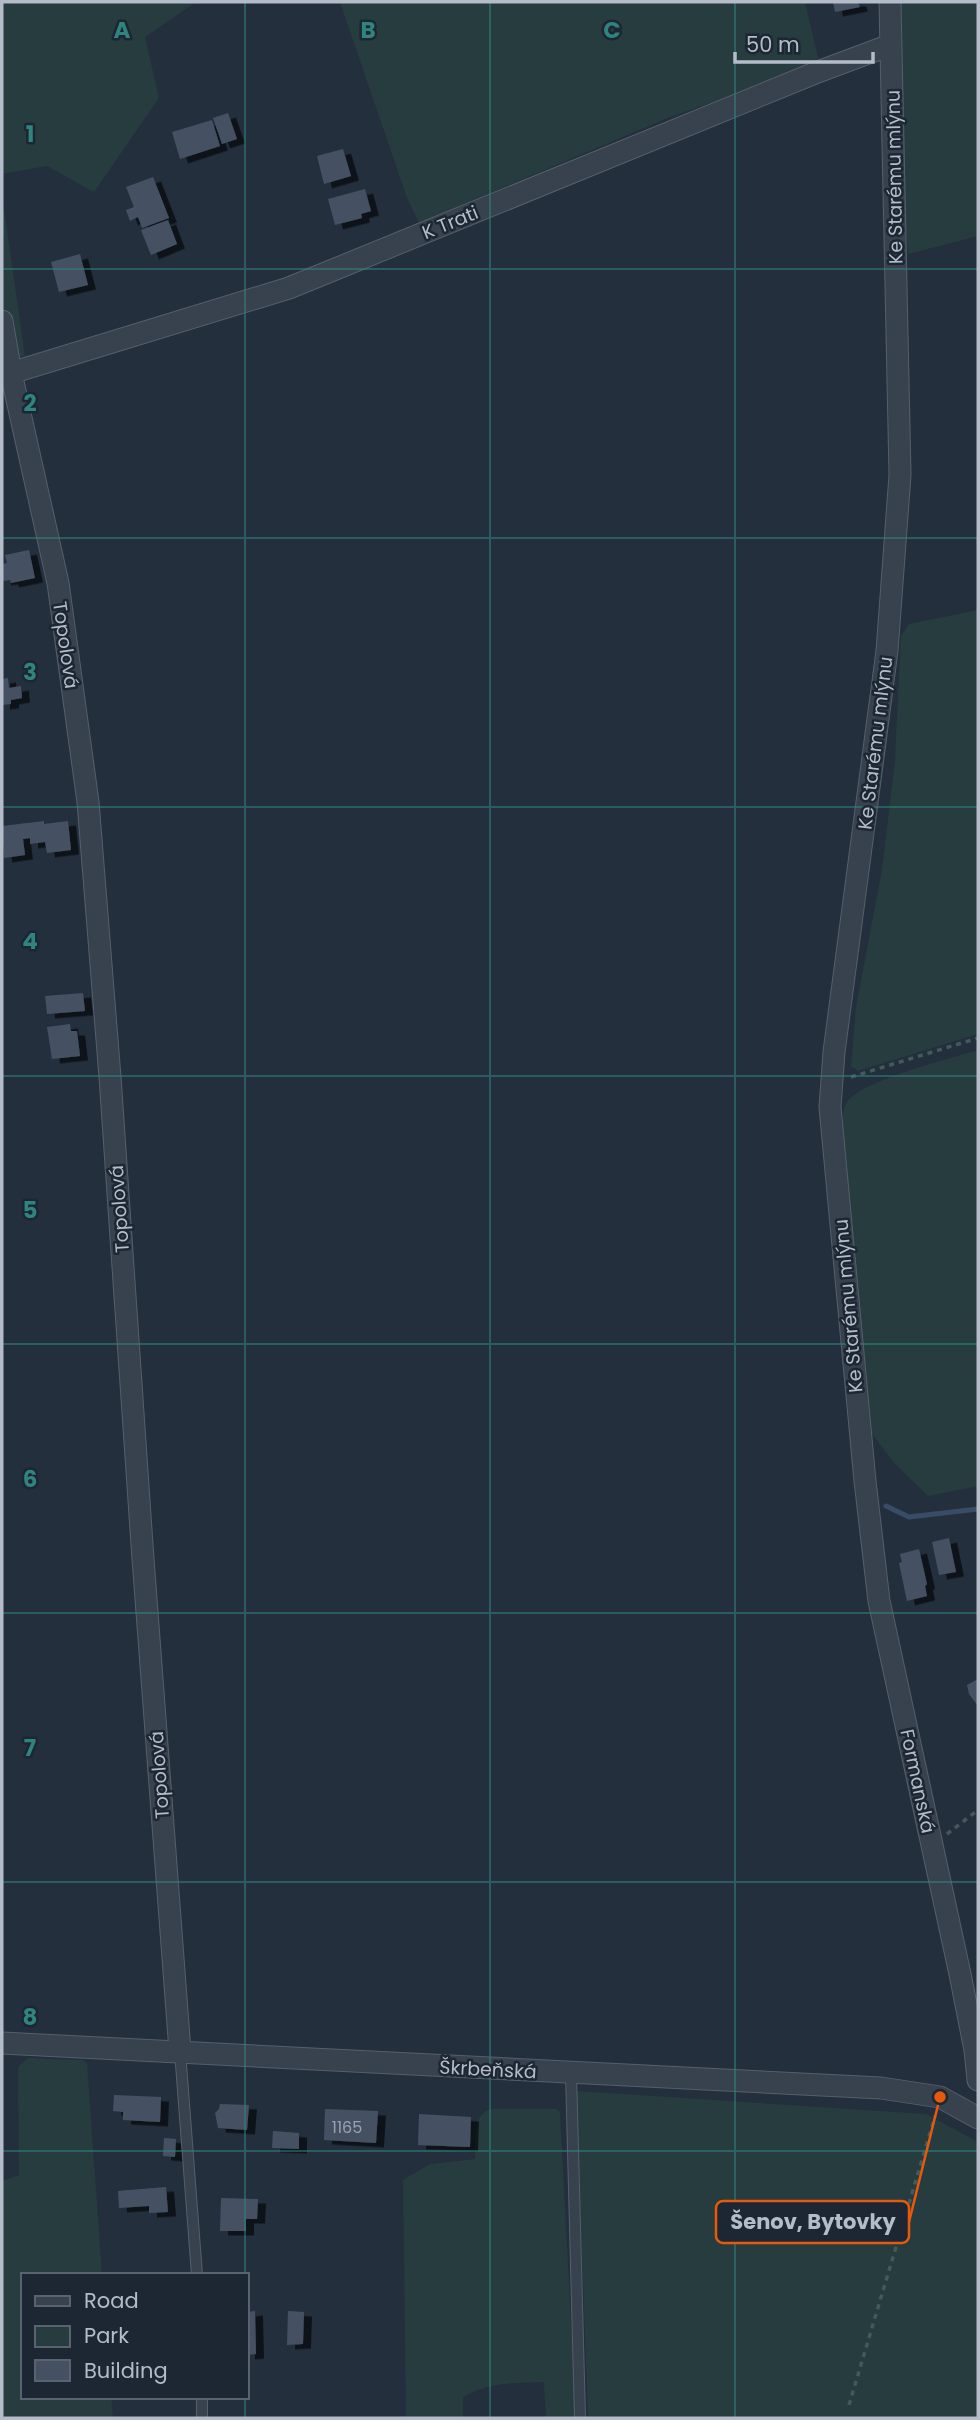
<svg xmlns="http://www.w3.org/2000/svg" width="980" height="2420" font-family="Poppins,sans-serif">
<defs>
<filter id="shadow"><feDropShadow dx="8" dy="4.5" stdDeviation="0" flood-color="#0009"/></filter>
</defs>
<rect width="100%" height="100%" fill="#242f3e"/>
<path fill="#263c3f" d="M2,2h194l-51,35 14,61 -65,94 -47,-26 -45,8z
M340,2h465l15,64 -150,51 -251,106 -12,-25z
M900,2h78v234l-70,18 -5,-56z
M2,195l23,161 -23,5z
M978,610v424l-120,37 -7,-5 5,-59 26,-137 13,-110 6,-124 8,-12z
M978,1050v436l-50,10 -32,-31 -24,-31 -29,-294c0,-11 -2,-29 4,-38 15,-22 103,-43 131,-52z
M28,2058l55,2 4,4 15,211h-79v122h88l2,21h-111v-237l17,-6 -1,-108z
M576,2091l350,23 52,28v276h-390z
M492,2109h64l4,3 16,306h-30l-2,-36c-28,1 -56,0 -81,15v21h-57l-3,-238 27,-16 45,-5c1,-17 -4,-46 17,-50z"/>
<g fill="none" stroke-linecap="round" stroke-linejoin="round">
<path stroke="#394c67" stroke-width="5" d="M886,1506l23,11 69,-8"/>
</g>
<path fill="#455162" filter="url(#shadow)" d="M833,2h25l2,5 -25,5z
M228,113l9,26 -15,5 -9,-26z
M212,120l8,26 -40,13 -8,-27z
M343,149l8,27 -27,8 -7,-28z
M153,177l16,41 -27,10 -4,-11 -8,4 -4,-11 8,-3 -8,-20z
M365,189l6,22 -10,3 1,4 -27,7 -7,-26z
M168,220l9,24 -26,11 -10,-25z
M80,254l8,31 -29,7 -8,-30z
M29,550l6,28 -24,5 -1,-3 -7,1 -1,-17 5,-1 -2,-8z
M8,678l1,10 12,-2 1,12 -11,2v4l-9,1v-26z
M44,821v3l24,-3 3,29 -24,3 -2,-11 -15,2v-6l-7,1 2,16 -21,3 -2,-32z
M83,993l2,18 -38,3 -2,-18z
M70,1024l1,7h6l3,25 -28,3 -5,-32z
M949,1538l7,34 -17,3 -7,-33z
M919,1549l8,35 -2,2 2,10 -20,5 -8,-38 3,-1 -2,-8z
M978,1679v27l-9,-12 -2,-9z
M114,2095l47,2 -1,25 -37,-2v-8l-10,-1z
M220,2104l29,1 -2,25 -29,-2 -3,-15 4,-4z
M325,2109l53,2 -2,32 -52,-3z
M419,2114l52,3 -1,30 -52,-2z
M273,2131l26,2v16l-27,-1z
M164,2138l12,1 -1,18 -12,-1z
M166,2187l2,25 -19,1v-7l-30,2 -1,-17z
M221,2198l37,1 -1,20h-11v12h-26z
M255,2311l1,43 -9,1v-43z
M288,2311l16,1 -1,32 -16,1z"/>
<g fill="none" stroke-linecap="round" stroke-linejoin="round">
<defs>
<path id="service" d="M180,2051l17,224
M571,2073l9,345
M202,2397v21"/>
<path id="minor" d="M890,2l10,473 -13,176 -53,401 -4,55 35,374 14,120 81,373 15,76 3,30
M2,321l9,52 47,210 30,219 22,275 33,482 37,492
M2,374l9,-1 278,-85 526,-215 75,-28
M2,2043l879,45 59,9 38,21"/>
</defs>
<use href="#service" stroke="#565f6c" stroke-width="12"/>
<use href="#minor" stroke="#565f6c" stroke-width="23"/>
<path stroke="#44595c" stroke-width="3.5" stroke-dasharray="5 5" stroke-linecap="butt" d="M851,1077l127,-39
M947,1834l31,-24
M849,2405l86,-289"/>
<use href="#service" stroke="#38414e" stroke-width="10"/>
<use href="#minor" stroke="#38414e" stroke-width="21"/>
</g>
<path fill="none" stroke="#308480" stroke-width="2" stroke-opacity="0.55" d="M245,2v2273M490,2v2416M735,2v2416M2,269h976M2,538h976M2,807h976M2,1076h976M2,1344h976M2,1613h976M2,1882h976M2,2151h976M245,2397v21"/>
<g text-anchor="middle" stroke-width="5" stroke-linejoin="round" paint-order="stroke">
<g font-size="16" fill="#98a1af">
<text x="347" y="2133">1165</text>
</g>
<g font-size="19" fill="#b4bcc9" stroke="#1d2633">
<text transform="translate(894 177) rotate(-91)" y="7">Ke Starému mlýnu</text>
<text transform="translate(450 222) rotate(-22)" y="7">K Trati</text>
<text transform="translate(66 645) rotate(82)" y="7">Topolová</text>
<text transform="translate(875 743) rotate(-83)" y="7">Ke Starému mlýnu</text>
<text transform="translate(119 1209) rotate(-94)" y="7">Topolová</text>
<text transform="translate(848 1306) rotate(-95)" y="7">Ke Starému mlýnu</text>
<text transform="translate(159 1775) rotate(-94)" y="7">Topolová</text>
<text transform="translate(918 1781) rotate(78)" y="7">Formanská</text>
<text transform="translate(488 2069) rotate(3)" y="7">Škrbeňská</text>
</g>
</g>
<g font-size="23" text-anchor="middle" font-weight="bold" fill="#308480" stroke="#1d2633" stroke-width="5" stroke-linejoin="round" paint-order="stroke">
<text x="122" y="38">A</text>
<text x="368" y="38">B</text>
<text x="612" y="38">C</text>
<text x="30" y="142">1</text>
<text x="30" y="411">2</text>
<text x="30" y="680">3</text>
<text x="30" y="949">4</text>
<text x="30" y="1218">5</text>
<text x="30" y="1487">6</text>
<text x="30" y="1756">7</text>
<text x="30" y="2025">8</text>
</g>
<path fill="none" stroke="#e8590c" stroke-width="2.5" d="M940 2097L909 2222"/>
<circle fill="#e8590c" stroke="#1d2633" stroke-width="2.5" cx="940" cy="2097" r="7"/>
<rect fill="#1d2633" stroke="#e8590c" stroke-width="2.5" x="716" y="2201" width="193" height="42" rx="7"/>
<g font-size="21" text-anchor="middle" font-weight="bold" fill="#b4bcc9">
<text x="813" y="2229">Šenov, Bytovky</text>
</g>
<rect width="980" height="2420" fill="none" stroke="#b4bcc9" stroke-width="7"/>
<rect x="21" y="2273" width="228" height="126" fill="#1d2633" stroke="#59626f" stroke-width="2"/>
<rect x="35" y="2296" width="35" height="10" fill="#38414e" stroke="#59626f" stroke-width="2"/>
<text x="84" y="2308" font-size="21" fill="#b4bcc9">Road</text>
<rect x="35" y="2326" width="35" height="21" fill="#263c3f" stroke="#59626f" stroke-width="2"/>
<text x="84" y="2343" font-size="21" fill="#b4bcc9">Park</text>
<rect x="35" y="2360" width="35" height="21" fill="#455162" stroke="#59626f" stroke-width="2"/>
<text x="84" y="2378" font-size="21" fill="#b4bcc9">Building</text>
<path d="M735 52v10h138v-10" fill="none" stroke="#b4bcc9" stroke-width="3.5"/>
<text x="746" y="52" font-size="21" fill="#b4bcc9" stroke="#1d2633" stroke-width="5" paint-order="stroke">50 m</text>
</svg>
